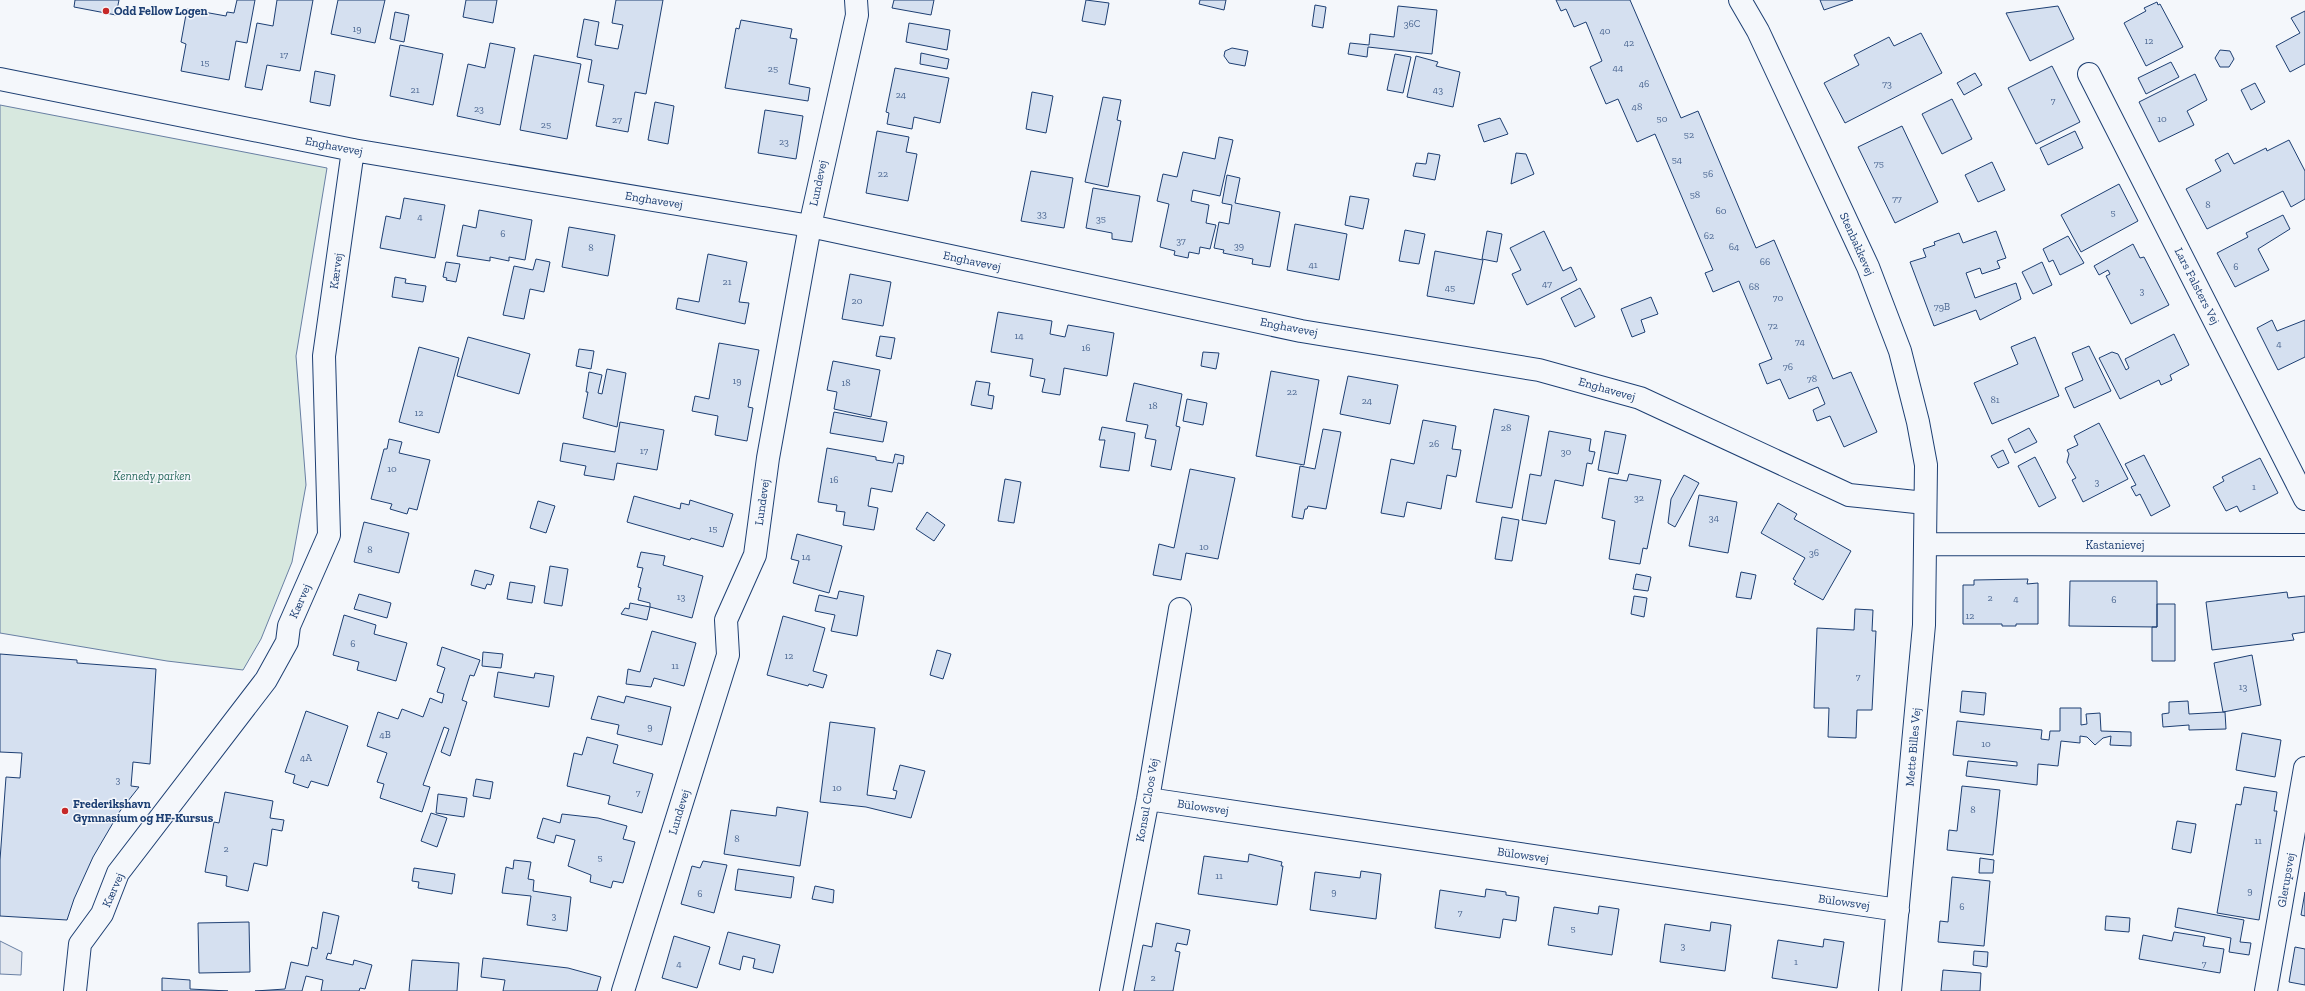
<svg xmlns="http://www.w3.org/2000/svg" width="2305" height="991" font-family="'Zilla Slab',serif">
<rect width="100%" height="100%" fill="#f4f7fb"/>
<path fill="#d7e8df" stroke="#687fa3" d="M0,105l327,63 -31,188 10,129 -14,77 -31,77 -18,31 -76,-9 -167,-28z"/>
<path fill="#e3e8f0" stroke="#687fa3" d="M0,941l22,11 -1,23 -21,-1z"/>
<path fill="#d5e0f0" stroke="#1d3f73" d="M75,0h44l-3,15 -42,-8z
M237,0h18l-8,43 -11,-2 -7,39 -48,-9 5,-27 -5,-2 6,-33 39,7 1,-4 7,1z
M277,0h36l-13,71 -33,-6 -5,25 -17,-3 12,-64 16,3z
M338,0h47l-10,43 -44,-9z
M466,0h31l-4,23 -30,-6z
M616,0h47l-17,94 -11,-2 -7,40 -32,-6 8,-41 -16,-3 4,-22 -15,-3 7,-38 15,3 -4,23 23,4 5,-24 -11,-2z
M894,0h40l-3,15 -39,-7z
M1086,0l23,3 -4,22 -23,-4z
M1200,0h26l-2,10 -25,-6z
M1556,0h74l51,118 17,-7 58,137 18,-8 59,139 18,-7 26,60 -33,15 -14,-31 -13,5 -4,-11 12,-6 -7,-17 -29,12 -9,-20 -13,5 -8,-20 13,-5 -33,-78 -26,11 -8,-19 8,-3 -58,-136 -18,8 -19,-43 -12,5 -16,-37 12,-6 -16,-39 -12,5 -8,-18 -5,2z
M1820,0h33l-29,10z
M2157,2l1,3 2,-1 23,43 -37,19 -22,-43 22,-12 -2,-3z
M1315,5l11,2 -3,21 -11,-2z
M1398,6l39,4 -5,44 -64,-7 -1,10 -19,-3 2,-11 19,2 1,-11 24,3z
M2058,6l16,33 -44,22 -24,-48z
M2305,11v53l-15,8 -14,-26 24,-13 -9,-15z
M395,12l14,3 -5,27 -14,-3z
M741,20l51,9 -2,9 7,1 -8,45 21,4 -2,13 -83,-13 11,-60 3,1z
M909,23l41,7 -3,20 -41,-8z
M1921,33l21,40 -97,50 -21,-40 35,-18 -5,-10 35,-18 5,9z
M490,43l25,5 -15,77 -43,-9 11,-52 17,4z
M400,45l43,9 -10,51 -43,-9z
M1232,48l16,3 -3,15 -16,-3 -5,-7 1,-5z
M2220,50l10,1 4,8 -5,8h-9l-5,-9z
M921,53l28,6 -2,10 -27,-5z
M1395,54l16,3 -8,36 -16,-3z
M534,55l47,9 -14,75 -47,-9z
M1416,56l22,6 -2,4 24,6 -7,35 -46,-10z
M2171,62l8,15 -33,17 -8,-16z
M2052,66l28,56 -44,22 -28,-56z
M895,68l54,10 -9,45 -26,-6 -2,12 -25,-5 2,-11 -3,-1z
M315,71l20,4 -5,31 -20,-4z
M1975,73l7,12 -18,10 -7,-12z
M2195,74l12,26 -20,11 7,14 -35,17 -20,-40z
M2255,83l10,19 -14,8 -10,-20z
M1032,92l21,4 -7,37 -20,-4z
M1103,97l18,3 -4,20 4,1 -13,66 -23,-5z
M1952,99l20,40 -30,15 -20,-40z
M655,102l19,4 -6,38 -20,-4z
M765,110l38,6 -7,43 -38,-6z
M1500,118l8,16 -24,8 -6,-17z
M1902,126l36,76 -43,21 -37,-76z
M877,131l32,6 -3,15 11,2 -9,47 -42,-8z
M2075,131l8,17 -35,17 -8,-17z
M1219,137l14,3 -13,56 -27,-6 -2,11 18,4 -3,18 10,2 -6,24 -10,-2 -1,7 -10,-2 -1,6 -14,-3 1,-4 -15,-4 9,-43 -12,-3 6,-27 14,3 6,-25 32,7z
M2289,140l16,31v28l-14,8 -8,-16 -76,38 -21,-40 35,-18 -6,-11 13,-7 6,11 32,-16 1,3z
M1428,153l12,2 -5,25 -22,-4 3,-13 10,1z
M1516,153l10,1 8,20 -23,10z
M1992,162l13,28 -27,12 -13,-27z
M1031,171l42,7 -9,50 -43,-7z
M1227,175l13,3 -5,25 45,9 -10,55 -18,-3 1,-5 -30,-6 1,-3 -10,-2 5,-26 10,2 3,-19 -10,-2z
M2119,184l19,37 -57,31 -20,-37z
M1093,188l47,8 -8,46 -20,-3v-6l-26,-5z
M1350,196l19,3 -6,30 -18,-4z
M404,198l41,7 -10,53 -55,-10 6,-32 14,3z
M479,210l53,10 -7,40 -16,-3v4l-19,-4v4l-33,-5 6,-31 13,3z
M2283,215l7,14 -32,20 11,21 -34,17 -18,-34 31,-16 -2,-4z
M1295,224l52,10 -8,46 -52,-10z
M569,227l46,8 -7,41 -46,-9z
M1405,230l20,4 -6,30 -20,-3z
M1487,231l15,3 -5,28 -15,-3z
M1544,231l19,40 8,-4 6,13 -50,25 -15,-31 9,-4 -11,-22z
M1996,231l10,27 -9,3 3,7 -18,6 -2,-6 -14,5 9,25 41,-15 5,16 -41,21 -4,-10 -42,16 -24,-64 16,-5 -3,-8 12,-4 -1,-3 25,-9 4,10z
M2068,236l16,27 -24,12 -7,-15 -4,2 -6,-13z
M2133,244l7,14 4,-1 25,48 -38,19 -25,-48 4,-2 -2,-4 -9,5 -5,-9z
M1435,251l48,9 -9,44 -47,-8z
M708,254l39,8 -8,40 10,1 -4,21 -69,-15 2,-11 21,4z
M536,259l14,3 -6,30 -14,-3 -6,30 -21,-4 11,-49 19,4z
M446,262l14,2 -4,18 -10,-2 1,-2 -4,-1z
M2042,262l10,23 -19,9 -11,-22z
M850,274l41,8 -8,44 -41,-7z
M395,277l11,2 -1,4 21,3 -3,16 -31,-5z
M1580,288l15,29 -20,10 -14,-29z
M1651,297l7,17 -17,6 4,12 -13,5 -11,-28z
M998,312l54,9 -2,13 15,3 3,-12 46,8 -7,43 -43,-8 -4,27 -18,-3 3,-13 -15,-3 3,-17 -42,-7z
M2272,320l5,11 28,-11v37l-27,13 -21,-42z
M2174,334l15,31 -19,10 2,5 -11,5 -2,-5 -39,19 -21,-41 13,-6 6,2 8,16 3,-2 -4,-9z
M880,336l15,2 -4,21 -15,-3z
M468,337l62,17 -11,40 -62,-18z
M2035,337l24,59 -67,28 -18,-41 44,-19 -7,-17z
M719,343l40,7 -11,57 5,1 -6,33 -32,-6 3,-19 -26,-5 3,-15 14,3z
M2089,346l22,45 -37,17 -9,-20 18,-8 -11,-27z
M419,347l40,11 -20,75 -40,-11z
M579,349l15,2 -3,18 -15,-3z
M1203,352l16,1 -3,16 -15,-3z
M833,361l47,9 -9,47 -37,-8 3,-17 -10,-2z
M607,369l19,4 -9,54 -34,-9 5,-26h-2l3,-20 13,3 -4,18 4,1z
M1271,371l48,9 -15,85 -48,-9z
M1348,376l50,9 -8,39 -50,-10z
M976,381l14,2 -2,12 6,1 -2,13 -21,-4z
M1134,383l48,11 -6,32 4,1 -9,43 -20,-4 5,-26 -11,-2 3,-13 -22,-4z
M1187,399l20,4 -4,22 -20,-4z
M1494,409l35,7 -17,92 -36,-6z
M834,412l53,10 -4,20 -53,-9z
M1423,420l33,6 -4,23 9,1 -5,27 -9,-2 -6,34 -34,-7 -3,15 -23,-4 10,-54 23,5z
M620,422l44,8 -7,40 -40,-7 -3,17 -30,-5 2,-9 -26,-5 3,-18 52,9z
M2099,423l29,56 -45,23 -11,-22 4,-2 -9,-16 2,-8 -2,-4 11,-5 -4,-9z
M1102,427l33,6 -6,38 -29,-4 5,-27h-6z
M2029,428l8,14 -22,11 -7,-14z
M1323,429l18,3 -15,77 -18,-3 -1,3h-2l-2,10 -11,-2 8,-51 15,3z
M1549,431l42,8 -2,12 6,1 -3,12 -5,-1 -4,23 -28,-6 -9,44 -24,-4 8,-46 11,2z
M1605,431l21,4 -8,39 -20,-4z
M389,439l13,3 -3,11 31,7 -13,50 -8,-2 -2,6 -17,-5 2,-5 -21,-5 13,-50h3z
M827,448l49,9v3l17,3 2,-9 9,2 -1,8 -5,-1 -6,29 -21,-4 -3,18 10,2 -4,22 -31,-5 2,-13 -9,-1 1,-6 -19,-3z
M2003,450l6,13 -11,5 -7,-12z
M2144,455l26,51 -19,10 -11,-22 -4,2 -5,-9 5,-2 -11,-21z
M2035,457l21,41 -17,9 -21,-41z
M2260,458l18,35 -38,19 -3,-6 -11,5 -13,-24 11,-6 -2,-4z
M1190,469l45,9 -17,81 -32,-6 -5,27 -28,-5 6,-31 15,4z
M1629,474l32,6 -14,69 -4,-1 -3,16 -31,-5 6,-38 -13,-3 7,-40 18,3z
M1684,475l15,8 -24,44 -7,-4 3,-24z
M1005,479l16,3 -7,41 -16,-2z
M1699,495l38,7 -9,51 -39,-7z
M634,496l46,13 1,-6 8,2 1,-5 43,14 -10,33 -32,-9 -1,2 -63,-18z
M538,501l17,5 -9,27 -16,-5z
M1778,503l19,11 -3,5 57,32 -28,49 -29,-16 2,-3 -3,-2 12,-21 -44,-25z
M927,512l18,13 -11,16 -18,-12z
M1502,517l17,3 -7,41 -17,-2z
M364,522l45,11 -10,40 -45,-11z
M797,534l45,12 -13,47 -36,-10 6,-22 -8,-2z
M641,552l24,4 -2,9 40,11 -11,42 -42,-11v-4l-12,-3 3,-12 -3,-1 5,-19 -6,-1z
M550,566l18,3 -6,37 -18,-3z
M475,570l19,5 -3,10 -4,-1 -2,5 -14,-4z
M1741,572l15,3 -5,24 -15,-2z
M1636,574l15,3 -3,14 -15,-2z
M2028,579l-1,5 11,-1v41h-22v2h-14v-2h-39v-39h11v-5z
M2070,581h87v46l-88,-1z
M510,582l25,4 -3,17 -25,-4z
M839,591l25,5 -7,40 -26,-5 4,-16 -20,-4 4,-16 18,4z
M2287,592l1,6 17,-2v36l-13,2 2,6 -82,10 -6,-48z
M359,594l32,9 -4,15 -33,-9z
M1634,596l13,2 -3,19 -13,-3z
M630,603l20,4 -3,13 -26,-6 4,-6 4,1z
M2157,604h18v57h-23v-34h5z
M1855,609l18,1 -1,21h4l-4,79h-15l-1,28 -28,-1 1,-29h-15l3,-80 37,2z
M344,615l32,10 -2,9 33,9 -11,38 -39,-11 2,-8 -26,-7z
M783,616l42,12 -12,43 14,4 -4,13 -14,-4 -1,2 -41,-11z
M652,631l44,12 -12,43 -30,-8 -3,9 -25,-3 2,-15 12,3z
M442,647l38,13 -6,16 -4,-1 -8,25 5,2 -17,54 -9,-4 8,-23 -5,-2 -21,58 7,2 -8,25 -42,-14 4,-14 -7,-2 10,-29 -20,-7 11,-34 20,7 4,-10 21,8 7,-19 12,5 2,-9 -7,-2 8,-24 -8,-3z
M937,650l14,4 -8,25 -13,-4z
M483,652l20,2 -2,14 -19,-2z
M0,654l77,6v3l79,6 -6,95 -17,-2 -2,24 8,1 -19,24 -27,46 -19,42 -7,21 -67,-4v-56l6,-83 14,1 2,-25 -22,-1z
M2252,655l9,50 -38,7 -9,-49z
M498,672l36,6 1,-5 19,3 -5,31 -55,-10z
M1962,691l24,2 -2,22 -24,-3z
M598,696l26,7 2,-7 45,11 -9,38 -45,-11 2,-9 -28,-6z
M2188,701l1,13 36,-2 1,17 -37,1v-5l-26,2 -1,-13 7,-1v-11z
M2060,708h21v17l6,-1 -1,-10 14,-1 1,18 30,1v14l-21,-1 1,-9 -8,2 -8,7 -8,-8 -7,-1v7l-19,-2 -3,25 -20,-2 -1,21 -71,-9 2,-15 49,5v-4l-64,-7 4,-34 85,9 -1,9 8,1 1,-9h10z
M306,711l42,15 -20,60 -17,-5 -3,7 -15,-5 2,-8 -10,-3z
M830,722l45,6 -8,67 28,4 2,-8 -4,-1 7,-25 25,6 -14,47 -45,-11 -46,-5z
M2242,733l39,7 -6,37 -39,-7z
M587,737l31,8 -5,18 40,11 -11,39 -34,-9 2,-8 -43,-10 7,-33 8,2z
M476,779l17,3 -3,17 -17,-3z
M1962,786l38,4 -7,65 -46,-5 2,-20 8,1z
M2244,787l33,5 -3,19h3l-18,109 -42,-7 19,-109 5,1z
M225,792l48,9 -3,17 14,2 -2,11 -10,-2 -5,37 -13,-3 -6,28 -22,-5 1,-10 -22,-4 9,-50 5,1z
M438,794l29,4 -3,19 -28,-4z
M777,807l31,5 -8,54 -76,-12 7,-44 45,6z
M431,813l16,5 -10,29 -16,-6z
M562,814l36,4 29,8 -4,13 12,3 -12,41 -10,-2 -2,7 -21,-6 1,-7 -23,-9 7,-26 -19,-5 -2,8 -17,-5 6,-20 17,5z
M2177,821l19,3 -5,29 -19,-4z
M1249,854l33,8 -1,4h2l-6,39 -79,-11 6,-38 44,6z
M1980,858l14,2 -1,13h-14z
M514,860l17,2 -3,17 6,1 -1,11 38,6 -4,34 -40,-6 4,-29 -29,-3 4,-26 7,2z
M703,861l24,4 -13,48 -33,-9 11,-38 8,2z
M414,868l41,6 -3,20 -34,-6 1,-6 -7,-1z
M738,869l56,8 -3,21 -56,-8z
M1361,871l20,3 -5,45 -66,-9 5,-38 45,6z
M1952,877l38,4 -6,65 -46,-4 2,-21 8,1z
M815,886l19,4 -1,13 -21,-4z
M1486,889l20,3v3l13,2 -3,24 -13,-2 -3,19 -65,-10 5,-38 45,7z
M2305,892v24l-4,-1z
M1599,906l20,3 -7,46 -64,-10 6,-38 44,7z
M2178,908l66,12 -4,22 11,1 -2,12 -20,-3 2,-14 -56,-11z
M323,912l16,4 -8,38 -3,-1 -2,6 27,6 1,-5 18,5 -7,24 -5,-1 -1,3h-38l2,-11 -17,-4 -4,15h-47l30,-2 6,-27 17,4 4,-19 5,2z
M2106,916l24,2 -1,14 -24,-2z
M249,922l1,50 -51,1 -1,-50z
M1711,922l20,3 -6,46 -65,-9 5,-38 45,7z
M1156,923l34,7 -3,15 -10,-2 -2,8 5,1 -7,39h-39l9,-46 9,2z
M728,932l52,13 -7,28 -20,-5 2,-9 -12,-3 -3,14 -21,-6z
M2174,932l31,5 -2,9 21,3 -4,24 -81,-14 4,-24 29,6z
M674,936l36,11 -13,41 -35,-10z
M1824,939l20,3 -7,46 -65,-10 6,-38 45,7z
M2295,947l10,2v36l-16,-3z
M1974,951l14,1 -1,15 -14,-2z
M483,958l85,10 33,9 -4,14h-94l2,-11 -24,-3z
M412,960l47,3 -2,28h-48z
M1943,970l38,3 -1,18h-39z
M162,978l28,2v9l38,2h-66z"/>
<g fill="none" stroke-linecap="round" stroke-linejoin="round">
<defs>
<path id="street" d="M1740,0l18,31 110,236 32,84 18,71 8,43 -2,160 -34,366
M2089,74l216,425
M0,79l353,71 457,76 491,105 238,39 101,28 209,97 76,8
M1925,544l380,1
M1148,799l750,111
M75,991l5,-47 22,-30 16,-41 148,-193 21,-38 2,-16 40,-91 -5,-179 29,-206
M623,991l105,-336 -2,-35 29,-65 13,-97 42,-232 47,-211 -1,-15
M1111,991l37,-192 32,-190
M2266,991l39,-223"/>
</defs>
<use href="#street" stroke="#1d3f73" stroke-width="24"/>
<use href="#street" stroke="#f4f7fb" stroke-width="22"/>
</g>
<g fill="#c62828" stroke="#f4f7fb" stroke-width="1.5">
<circle cx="106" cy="11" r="4"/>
<circle cx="65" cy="811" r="4"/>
</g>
<g text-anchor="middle" stroke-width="3" stroke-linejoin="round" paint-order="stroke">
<g font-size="10" fill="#4b6792">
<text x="1412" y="27">36C</text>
<text x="357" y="32">19</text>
<text x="1605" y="34">40</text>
<text x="2149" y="44">12</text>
<text x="1629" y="46">42</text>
<text x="284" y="58">17</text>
<text x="205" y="66">15</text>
<text x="1618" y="71">44</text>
<text x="773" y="72">25</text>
<text x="1644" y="87">46</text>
<text x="1887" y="87">73</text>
<text x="415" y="93">21</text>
<text x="1438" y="93">43</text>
<text x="901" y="98">24</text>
<text x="2053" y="104">7</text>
<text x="1637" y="110">48</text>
<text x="479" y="112">23</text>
<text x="1662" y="122">50</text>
<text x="2162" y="122">10</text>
<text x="617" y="123">27</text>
<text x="546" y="128">25</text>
<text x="1689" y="138">52</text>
<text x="784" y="145">23</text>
<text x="1677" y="163">54</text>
<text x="1879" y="167">75</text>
<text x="883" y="177">22</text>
<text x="1708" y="177">56</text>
<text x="1695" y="198">58</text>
<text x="1897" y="202">77</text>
<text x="2208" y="208">8</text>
<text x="1721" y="214">60</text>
<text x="2113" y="216">5</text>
<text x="1042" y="217">33</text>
<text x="420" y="220">4</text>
<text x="1101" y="222">35</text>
<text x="503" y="237">6</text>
<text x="1709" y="239">62</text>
<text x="1181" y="244">37</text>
<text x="1239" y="249">39</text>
<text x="1734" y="250">64</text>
<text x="591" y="251">8</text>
<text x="1765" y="265">66</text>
<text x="1313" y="268">41</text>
<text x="2236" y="270">6</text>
<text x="727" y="285">21</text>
<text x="1547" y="287">47</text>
<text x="1754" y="290">68</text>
<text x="1450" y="291">45</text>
<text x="2142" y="294">3</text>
<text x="1778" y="301">70</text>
<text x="857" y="304">20</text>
<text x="1942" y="310">79B</text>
<text x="1773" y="329">72</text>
<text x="1019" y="339">14</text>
<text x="1800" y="345">74</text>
<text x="2279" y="347">4</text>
<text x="1086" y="351">16</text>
<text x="1788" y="370">76</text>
<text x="1812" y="382">78</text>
<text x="737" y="384">19</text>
<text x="846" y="386">18</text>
<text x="1292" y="395">22</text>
<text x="1995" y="403">81</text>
<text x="1367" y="404">24</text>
<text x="1153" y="409">18</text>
<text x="419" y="416">12</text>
<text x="1506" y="431">28</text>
<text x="1434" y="447">26</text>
<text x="644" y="454">17</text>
<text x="1566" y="455">30</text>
<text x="392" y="472">10</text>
<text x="834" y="483">16</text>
<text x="2097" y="485">3</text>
<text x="2254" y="490">1</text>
<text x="1639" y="501">32</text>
<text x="1714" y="521">34</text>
<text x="713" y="532">15</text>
<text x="1204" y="550">10</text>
<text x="370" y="553">8</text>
<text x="1814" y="556">36</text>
<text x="806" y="560">14</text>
<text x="681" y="600">13</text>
<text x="1990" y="601">2</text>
<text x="2016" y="602">4</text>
<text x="2114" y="603">6</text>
<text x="1970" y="619">12</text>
<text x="353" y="647">6</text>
<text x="789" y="659">12</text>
<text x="675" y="669">11</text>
<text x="1858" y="680">7</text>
<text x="2243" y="690">13</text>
<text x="650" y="730">9</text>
<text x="385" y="738">4B</text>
<text x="1986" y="747">10</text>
<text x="306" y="761">4A</text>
<text x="118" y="783">3</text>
<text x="837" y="791">10</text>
<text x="638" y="796">7</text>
<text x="1973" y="813">8</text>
<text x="737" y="842">8</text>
<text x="2258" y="844">11</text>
<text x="226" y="852">2</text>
<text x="600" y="861">5</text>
<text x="1219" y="879">11</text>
<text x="2250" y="894">9</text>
<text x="1334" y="895">9</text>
<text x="700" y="897">6</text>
<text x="1962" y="910">6</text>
<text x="1460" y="916">7</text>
<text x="554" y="919">3</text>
<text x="1573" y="932">5</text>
<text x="1683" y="949">3</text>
<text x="1796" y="965">1</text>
<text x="679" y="967">4</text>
<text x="2204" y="967">7</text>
<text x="1153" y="981">2</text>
</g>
<g font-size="12" font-weight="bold" fill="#1d3f73" stroke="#f4f7fb" text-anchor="start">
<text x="114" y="15">Odd Fellow Logen</text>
<text x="73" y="808">Frederikshavn<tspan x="73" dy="14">Gymnasium og HF-Kursus</tspan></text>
</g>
<g font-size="12" fill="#1d3f73" stroke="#f4f7fb">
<text transform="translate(334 146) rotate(11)" y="4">Enghavevej</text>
<text transform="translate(818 183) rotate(-78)" y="4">Lundevej</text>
<text transform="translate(654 200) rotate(9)" y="4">Enghavevej</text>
<text transform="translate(1857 244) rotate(66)" y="4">Stenbakkevej</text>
<text transform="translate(972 261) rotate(12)" y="4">Enghavevej</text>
<text transform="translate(336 271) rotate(-82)" y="4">Kærvej</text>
<text transform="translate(2197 286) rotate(63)" y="4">Lars Falsters Vej</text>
<text transform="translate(1289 327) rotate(11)" y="4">Enghavevej</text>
<text transform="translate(1607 389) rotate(16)" y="4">Enghavevej</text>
<text transform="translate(762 502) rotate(-82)" y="4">Lundevej</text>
<text x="2115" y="549">Kastanievej</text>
<text transform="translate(300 601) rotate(-66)" y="4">Kærvej</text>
<text transform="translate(1913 747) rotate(-85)" y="4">Mette Billes Vej</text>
<text transform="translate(1147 800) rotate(-80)" y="4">Konsul Cloos Vej</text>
<text transform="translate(1203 807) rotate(8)" y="4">Bülowsvej</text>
<text transform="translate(679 812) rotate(-73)" y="4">Lundevej</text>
<text transform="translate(1523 855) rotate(8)" y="4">Bülowsvej</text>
<text transform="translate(2286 880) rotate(-80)" y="4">Glerupsvej</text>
<text transform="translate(113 890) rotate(-66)" y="4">Kærvej</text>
<text transform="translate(1844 902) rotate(8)" y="4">Bülowsvej</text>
</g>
<g font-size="12" font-style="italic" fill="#2c6c60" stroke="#f4f7fb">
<text x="152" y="480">Kennedy parken</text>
</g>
</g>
</svg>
